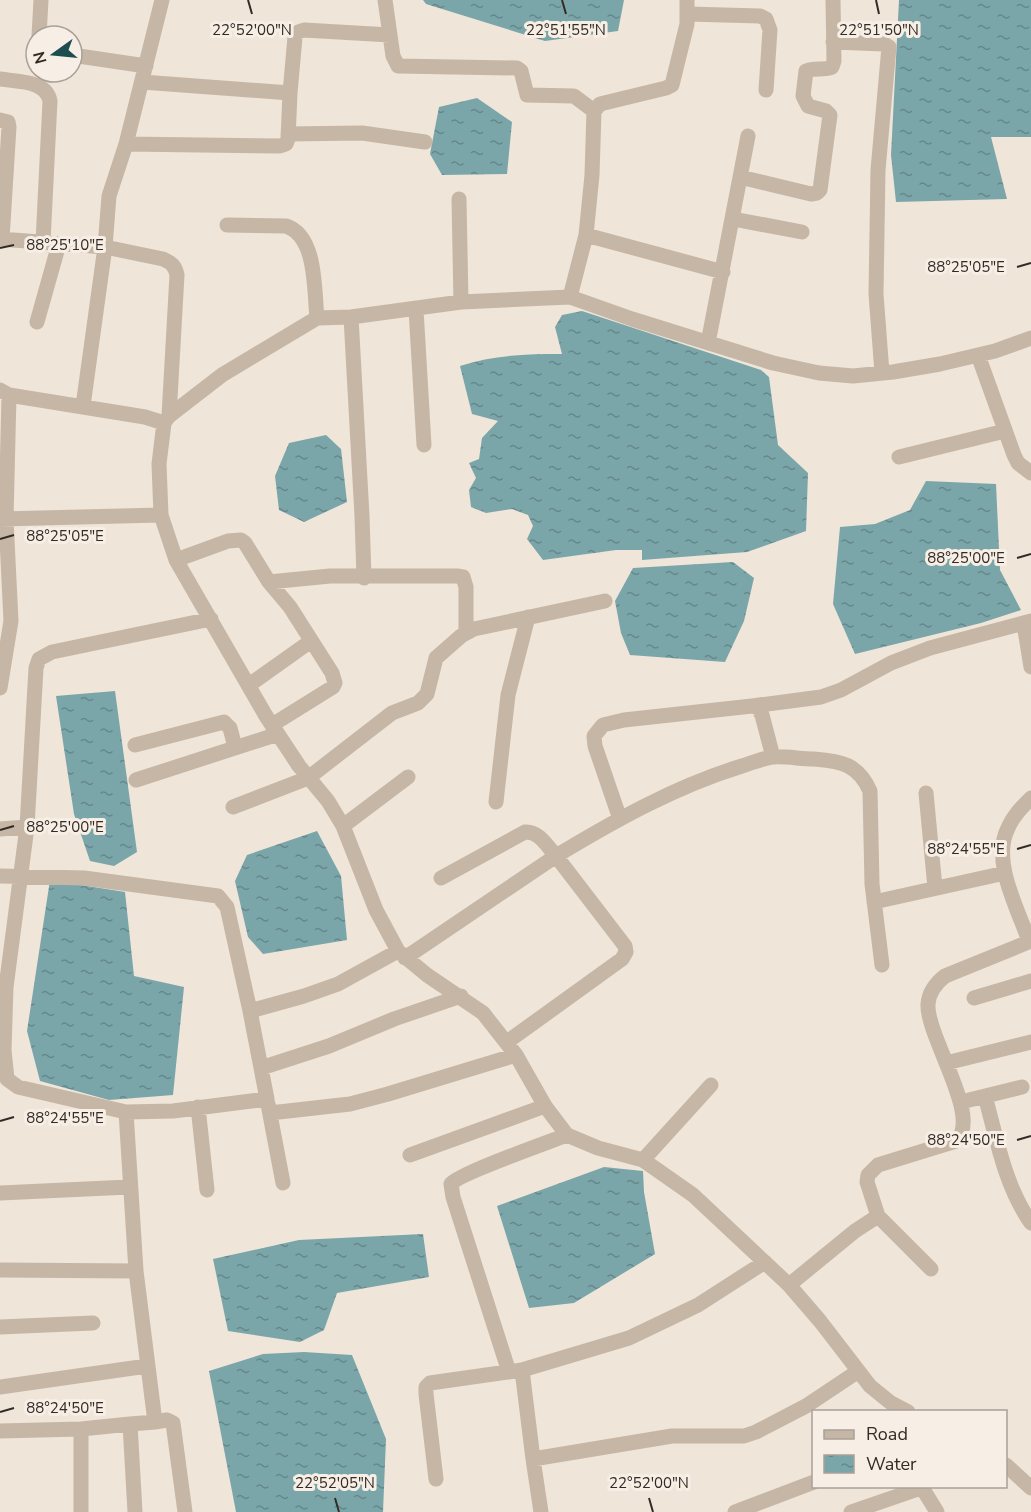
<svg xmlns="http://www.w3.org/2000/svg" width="1031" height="1512" font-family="'Nunito Sans',sans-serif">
<defs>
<pattern id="water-ripples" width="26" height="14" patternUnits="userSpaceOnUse" patternTransform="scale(1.5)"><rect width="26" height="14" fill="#7aa6aa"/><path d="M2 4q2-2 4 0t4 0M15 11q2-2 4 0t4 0" fill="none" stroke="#65878a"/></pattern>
</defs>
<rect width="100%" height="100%" fill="#efe5d9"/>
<path fill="url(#water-ripples)" d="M423,0h201l-6,31 -73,10 -119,-37z
M899,0h132v137h-40l16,62 -111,3 -5,-47z
M477,98l35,24 -5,52 -65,1 -12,-21 9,-47z
M582,311l179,59 8,7 9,68 30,28 -2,58 -59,21 -105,8v-10h-26l-73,10 -16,-21 6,-13 -5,-11 -16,-6 -26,4 -15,-6 -2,-17 7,-12 -7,-15 10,-4 3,-21 16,-17 -26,-7 -12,-48c33,-11 67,-12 102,-12l-7,-27 7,-12z
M326,435l15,14 6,53 -43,20 -25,-12 -4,-34 14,-33z
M926,481l70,3 4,86 21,40 -40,13 -126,31 -22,-50 7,-77 35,-3 35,-14z
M733,562l21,16 -10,43 -19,41 -95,-7 -9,-22 -6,-32 18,-33z
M115,691l22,161 -23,14 -24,-5 -16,-47 -18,-118z
M317,831l24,45 6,64 -84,14 -15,-17 -13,-56 12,-26z
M50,880l75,12 9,84 50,11 -11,108 -64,5 -69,-19 -13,-50z
M604,1167l39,4 1,21 11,62 -81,49 -45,5 -32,-102z
M423,1234l6,43 -92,16 -13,37 -24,12 -72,-11 -15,-72 86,-19z
M304,1352l48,3 34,84 -3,73h-147l-27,-141 54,-17z"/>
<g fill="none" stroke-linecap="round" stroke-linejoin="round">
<path stroke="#c6b6a6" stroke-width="15" d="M385,0l8,56 5,10 119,2 4,3 6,24 47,1 20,15
M688,14l72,2 6,3 4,11 -4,60
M39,36l2,-36
M833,42l51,2 5,3 -11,123 -2,124 6,79
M72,55l74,11
M0,79c18,3 46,1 50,22l-7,141
M290,93l5,-56 3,-5 6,-2 86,5
M0,120l8,2 1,5 -7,112
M288,134l74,-1 63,9
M126,144l154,2 6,-2 2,-5 2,-46 -148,-11
M740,177l71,17 6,-1 3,-3 10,-75 -4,-4 -18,-5 -5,-10 3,-25c9,-4 18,0 26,-4l2,-6 -1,-61
M459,199l2,103
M733,219l69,13
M227,225l59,1c31,10 28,64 31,92
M586,235l137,37
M0,239l105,8 58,12c9,4 12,7 14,16l-8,141
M570,297l16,-62 6,-60 2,-64 6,-7 66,-16 6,-3 15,-61v-24
M416,309l8,136
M351,317l11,199 2,62
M37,322l22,-78
M708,343l40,-207
M978,355l36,100 4,8 13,10
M0,390l9,5 136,22 19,6 -5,41 2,51 15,45 90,156 33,50 29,35 15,25 33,84 22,41 29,24 56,38 33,42 29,51 22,29 31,13 45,12 50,35 96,90 31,36 50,65 21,17 17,9
M83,406l22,-159 4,-51 17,-52 36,-144
M164,423l5,-7 53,-41 95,-57 34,-1 110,-15 109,-5 62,22 141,44 46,10 34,3 40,-4 47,-8 55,-13 36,-13
M899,457l106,-26
M0,519l161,-4
M176,560l52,-19 13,-1 4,3 24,39 21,25 42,66 3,10 -2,4 -61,38
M269,582l61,-6h127l6,1 3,10v45
M1024,624l7,43
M249,685l62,-44
M0,688l11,-67 -5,-102 3,-124
M752,706l69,-9 20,-7 50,-27 39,-15 101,-27
M135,745l89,-23 6,6 5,19
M136,780l142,-46
M926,793l9,95
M496,802l12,-107 20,-78
M233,807l75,-29 84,-65 26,-10 9,-9 9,-36 25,-22 13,-7 131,-28
M620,819l-25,-73 -1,-10 9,-11 21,-5 128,-14 6,2 4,7 11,42
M343,826l65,-49
M0,829l27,-2
M0,876l84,2 134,18 9,11 23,104
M441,878l84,-46c14,-1 22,14 31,24 58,-35 120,-70 186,-90 10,-3 21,-8 31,-9 13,-1 28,2 41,2 27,2 44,5 56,32l2,93 10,81
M874,902l131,-29
M1029,941c-11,-32 -38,-80 -21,-113 5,-12 14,-21 23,-30
M405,958l151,-102 69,90 1,6 -4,7 -115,83
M974,998l57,-17
M946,1063l85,-21
M261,1068l68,-22 65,-27 67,-23
M985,1096c12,44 20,90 46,127
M961,1102l61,-15
M268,1104l15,79
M198,1107l9,83
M126,1112l-108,-25 -11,-8 -3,-29 2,-63 21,-160 9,-159 3,-9 13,-7 159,-33
M270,1113l80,-9 38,-10 128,-39
M410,1155l135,-49
M643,1160l68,-75
M0,1193l129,-6
M878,1216l53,53
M0,1270l136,1
M789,1285l66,-54 23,-15 -11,-34 1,-7 10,-10 78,-24c27,-23 -30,-105 -28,-137 1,-12 8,-21 17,-28l86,-35
M0,1327l93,-4
M522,1370l11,89 139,-23h72l12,-4 50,-26 51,-34
M509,1372l-56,-175 -2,-13c7,-10 98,-42 116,-49
M0,1387l147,-21
M155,1422l12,-2 6,3 12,89
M81,1429v83
M0,1431l81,-2 49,-5
M533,1459l8,53
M1006,1465l25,23
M436,1479l-10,-85v-7l4,-4 92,-13 107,-32 69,-33 67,-43
M921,1486l16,26
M135,1512l-5,-88 25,-2 -19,-151 -10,-159 47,-1 94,-12 -17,-88 54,-15 34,-12 60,-33
M735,1512l79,-30
M851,1512l70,-24"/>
</g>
<path fill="none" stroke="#332b26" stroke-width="2" d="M248,0l4,14M562,0l4,14M876,0l3,14M0,248l14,-3M1017,267l14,-4M0,539l14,-4M1017,558l14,-4M0,830l14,-4M1017,849l14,-4M0,1121l14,-4M1017,1140l14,-4M0,1412l14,-4M335,1498l4,14M649,1498l4,14"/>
<g font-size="15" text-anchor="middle" fill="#332b26" stroke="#f7efe5" stroke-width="6" stroke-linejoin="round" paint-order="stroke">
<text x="252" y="35">22°52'00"N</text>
<text x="566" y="35">22°51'55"N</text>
<text x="879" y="35">22°51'50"N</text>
<text x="65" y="250">88°25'10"E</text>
<text x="966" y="272">88°25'05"E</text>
<text x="65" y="541">88°25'05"E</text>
<text x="966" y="563">88°25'00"E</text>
<text x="65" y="832">88°25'00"E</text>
<text x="966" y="854">88°24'55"E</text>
<text x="65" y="1123">88°24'55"E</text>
<text x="966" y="1145">88°24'50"E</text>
<text x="65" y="1413">88°24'50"E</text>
<text x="335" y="1488">22°52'05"N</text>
<text x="649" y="1488">22°52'00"N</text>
</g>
<rect x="812" y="1410" width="195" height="78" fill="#f7efe5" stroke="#a9a199" stroke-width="1.5"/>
<rect x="824" y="1430" width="30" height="9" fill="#c6b6a6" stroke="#a9a199" stroke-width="1.5"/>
<text x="866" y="1440" font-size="18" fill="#332b26">Road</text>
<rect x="824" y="1455" width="30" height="18" fill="url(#water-ripples)" stroke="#a9a199" stroke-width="1.5"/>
<text x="866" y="1470" font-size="18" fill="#332b26">Water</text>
<g transform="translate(54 54) rotate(255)"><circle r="28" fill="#f7efe5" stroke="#a9a199" stroke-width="1.5"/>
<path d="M0-4.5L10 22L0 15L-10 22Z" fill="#1f4c51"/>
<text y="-9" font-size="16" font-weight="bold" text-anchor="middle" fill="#332b26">N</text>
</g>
</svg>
